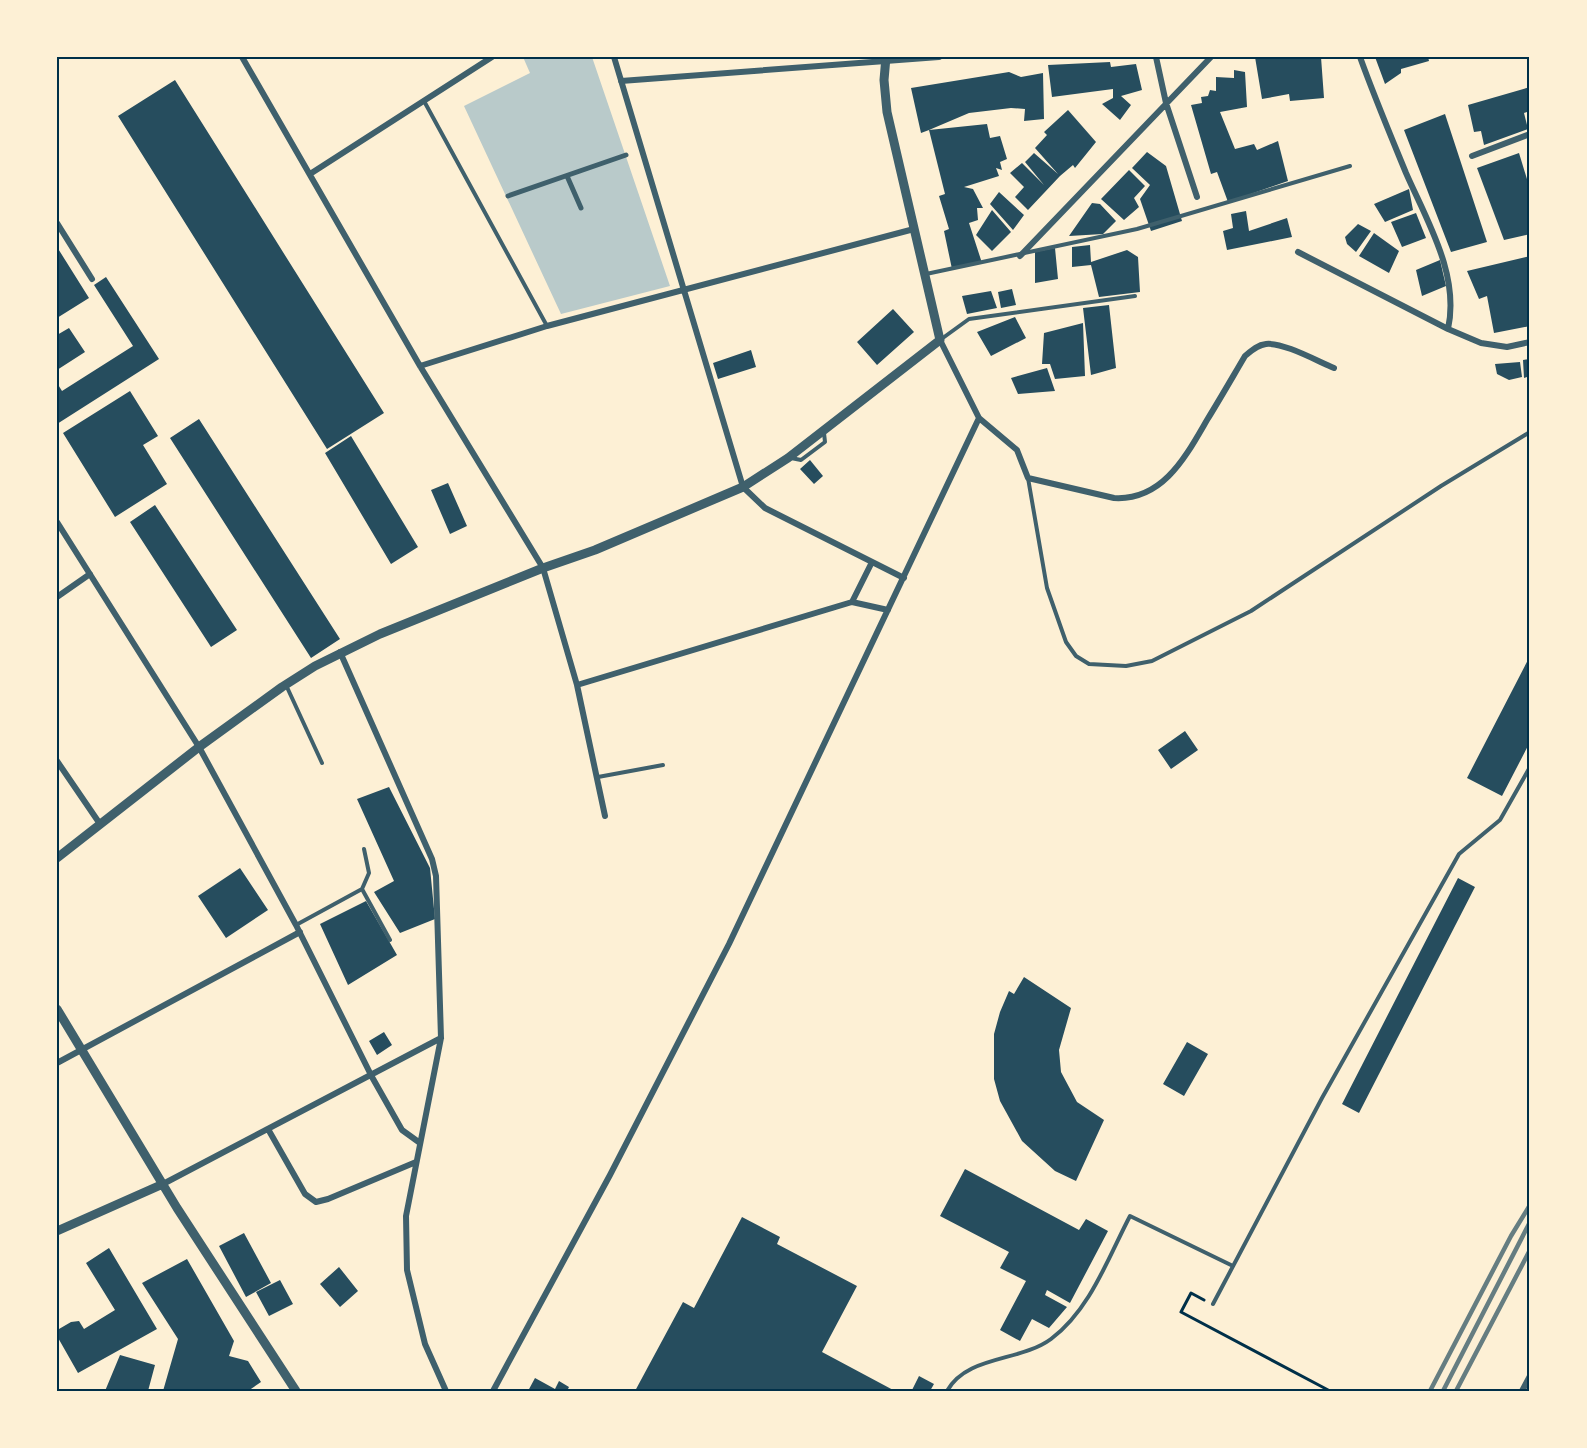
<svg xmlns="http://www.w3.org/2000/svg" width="1587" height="1448" font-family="'Open Sans',sans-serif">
<rect width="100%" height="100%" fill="#fdf0d5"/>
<path fill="#b9caca" d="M523,57h69l78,229 -109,28 -97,-208 66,-33z"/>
<path fill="#264d5e" d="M1255,57h66l3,41 -34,3 -1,-7 -27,5z
M1375,57h53l1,4 -28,8v4l-16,11z
M1110,62l1,5 25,-3 6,26 -21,6 10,9 -11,15 -18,-16 11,-6v-9l-61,8 -4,-32z
M1234,70l11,2 2,35 -27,5 15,37 19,-5 3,6 21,-9 10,40 -60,21 -11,-30 -6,2 -20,-69 11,-2 -1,-6 7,-1 2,-6 6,1v-14l18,1z
M1009,72l12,5 22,-4 1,46 -20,2 1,-12 -14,-1 -42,5 -40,17 58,-6 3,14 10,-2 7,23 -7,3 2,8 -6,-2 3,8 -35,11 9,2 10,19h-6l1,12 -9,3 13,40 -30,6 -8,-38 5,-2 -10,-33 6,-2 -16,-64 -8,3 -10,-45z
M175,80l209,333 -57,36 -209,-333z
M1530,87v24l-6,2 4,16 -44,16 -3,-14 -7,1 -6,-27z
M1068,110l28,32 -21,26 -2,-3 -13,11 -32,34 -13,-13 9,-10 -14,-14 12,-10 22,22 -19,-23 9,-9 24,21 -23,-26 12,-13 -3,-3z
M1445,114l42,128 -36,10 -47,-122z
M1147,152l19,14 16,55 -31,10 -11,-32 10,-14 -18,-17z
M1519,153l11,36v45l-26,6 -27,-72z
M1129,170l16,16 -11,12 5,9 -15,13 -23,-21z
M1409,189l4,21 -28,12 -11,-18z
M999,192l25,23 -11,15 -23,-26z
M1092,203l8,1 16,17 -13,13 -34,2z
M992,210l19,22 -19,19 -16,-16z
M1246,211l3,20 38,-13 5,19 -65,13 -4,-19 10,-3 -2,-14z
M1416,213l10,25 -24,9 -11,-25z
M1358,224l13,7 -15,21 -9,-8 -2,-7z
M1374,233l25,18 -10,22 -30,-17z
M1090,245l1,17 36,-12 11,7 2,35 -41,5 -8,-32 -19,2v-20z
M57,247l32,51 -32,20z
M1055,248l3,31 -23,4v-31z
M1530,256v70l-36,7 -7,-37 -8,3 -12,-28z
M1440,260l6,26 -24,10 -6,-26z
M106,277l53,82 -102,65v-41l5,8 71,-45 -39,-61z
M1012,289l4,16 -15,3 -3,-16z
M991,291l6,17 -30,6 -5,-18z
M1109,305l7,63 -25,7 -8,-67z
M893,309l21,23 -37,33 -20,-23z
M1015,317l11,21 -35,18 -14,-24z
M1083,323l2,53 -30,3 -5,-15h-8l2,-31z
M69,328l16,24 -28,18v-35z
M751,350l5,17 -38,12 -5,-16z
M1530,359v17l-6,2 -1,-18z
M1520,362l2,15 -13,3 -12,-6 -2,-10z
M1047,368l8,23 -37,3 -7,-16z
M130,391l28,45 -15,9 24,39 -52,33 -52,-84z
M199,419l141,220 -29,19 -141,-220z
M351,436l67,111 -27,17 -66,-111z
M810,460l13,16 -9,8 -14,-15z
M448,483l19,43 -17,8 -19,-44z
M155,505l82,125 -26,17 -81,-125z
M1530,656v86l-28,54 -35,-18z
M1185,731l13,19 -27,19 -13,-19z
M389,787l41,81 5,51 -35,14 -26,-41 20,-11 -37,-82z
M240,868l28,42 -42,28 -28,-42z
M1458,878l17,9 -116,226 -17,-9z
M366,901l31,54 -49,30 -28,-61z
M1024,977l47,31 -12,42 2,22 16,30 27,18 -28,61 -21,-10 -33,-30 -22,-40 -6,-22v-45l6,-22 9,-21 5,3z
M384,1032l8,13 -15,10 -8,-14z
M1187,1042l21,12 -24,42 -21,-12z
M965,1169l114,61 7,-11 22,12 -38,72 -23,-13 -2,5 22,12 -18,21 -17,-9 -12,22 -20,-11 26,-49 -26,-13 9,-16 -69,-36z
M742,1217l38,20 -3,7 80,42 -35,66 73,39h-260l48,-89 11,6z
M244,1233l27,50 -25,14 -27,-51z
M109,1248l48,81 -79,44 -21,-37 2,-7 12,-7 8,-1 5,8 31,-19 -29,-47z
M187,1259l47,82 -5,15 19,5 13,21 -13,9h-85l15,-52 -36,-56z
M339,1267l19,24 -18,16 -20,-23z
M280,1280l13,24 -24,12 -13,-24z
M120,1355l35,10 -7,26h-43z
M919,1376l15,8 -4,7 -18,-1z
M535,1378l20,11 4,-8 10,6 -2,4h-39z"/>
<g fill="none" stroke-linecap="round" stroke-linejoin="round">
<path stroke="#003049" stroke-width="3" d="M1204,1300l-13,-7 -10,19 149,79"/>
<path stroke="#3f606c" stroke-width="4" d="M424,101l123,225
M926,274l211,-45 213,-63
M940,340l29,-21 166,-23
M791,458l10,2 24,-18 -1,-9
M1028,478l19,110 19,54 10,14 13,8 37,2 26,-5 99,-50 190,-125 89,-54
M286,685l36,78
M598,777l65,-12
M362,889l7,-16 -5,-24
M296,925l66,-36 28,51
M1213,1304l109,-206 137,-244 41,-34 30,-53
M947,1391c20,-36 73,-29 104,-52 39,-29 57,-81 79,-123l103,50"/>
<path stroke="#3f606c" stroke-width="5" d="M567,176l14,32
M508,196l118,-41"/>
<path stroke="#3f606c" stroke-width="6" d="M242,57l178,309 123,202 34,117 28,131
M614,57l129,430 22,21 139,70
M1156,57l10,46 31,94
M1360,57c14,39 30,77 46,116 21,48 54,102 42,156
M621,81l318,-24
M1472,156l58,-22
M310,174l182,-117
M57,223l35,56
M1298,252l150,77 33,14 26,4 23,-5
M1020,256l191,-199
M940,340l39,78 38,32 11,28 86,20c49,3 72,-42 93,-78 13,-21 25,-42 38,-64 6,-5 12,-11 21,-12 17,-2 51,17 68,24
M420,366l127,-40 367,-97
M57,522l142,225 97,178 76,152 30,53 18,13
M57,597l33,-23
M852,602l19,-38
M340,652l92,207 4,17 5,162 -35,178 1,54 18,74 21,47
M577,685l275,-83 36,8
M57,761l43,63
M57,1063l243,-131
M268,1129l37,65 11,8 12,-3 88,-37
M163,1184l278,-146
M493,1391l117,-216 119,-231 250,-526
M1522,1391l8,-15"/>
<path stroke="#3f606c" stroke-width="9" d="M57,858l142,-111 83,-60 33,-21 65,-32 163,-66 52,-18 148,-63 45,-29 152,-118 -53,-228 -3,-32 2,-23
M57,1009l120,199 119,183
M57,1231l106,-47"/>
<path stroke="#657d81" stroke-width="4.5" d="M1430,1391l81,-155 19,-31
M1443,1391l87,-169
M1456,1391l74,-141"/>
</g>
<rect width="1587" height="1448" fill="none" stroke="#fdf0d5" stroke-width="117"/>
<rect x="58" y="58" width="1470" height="1332" fill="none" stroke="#003049" stroke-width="2"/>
</svg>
